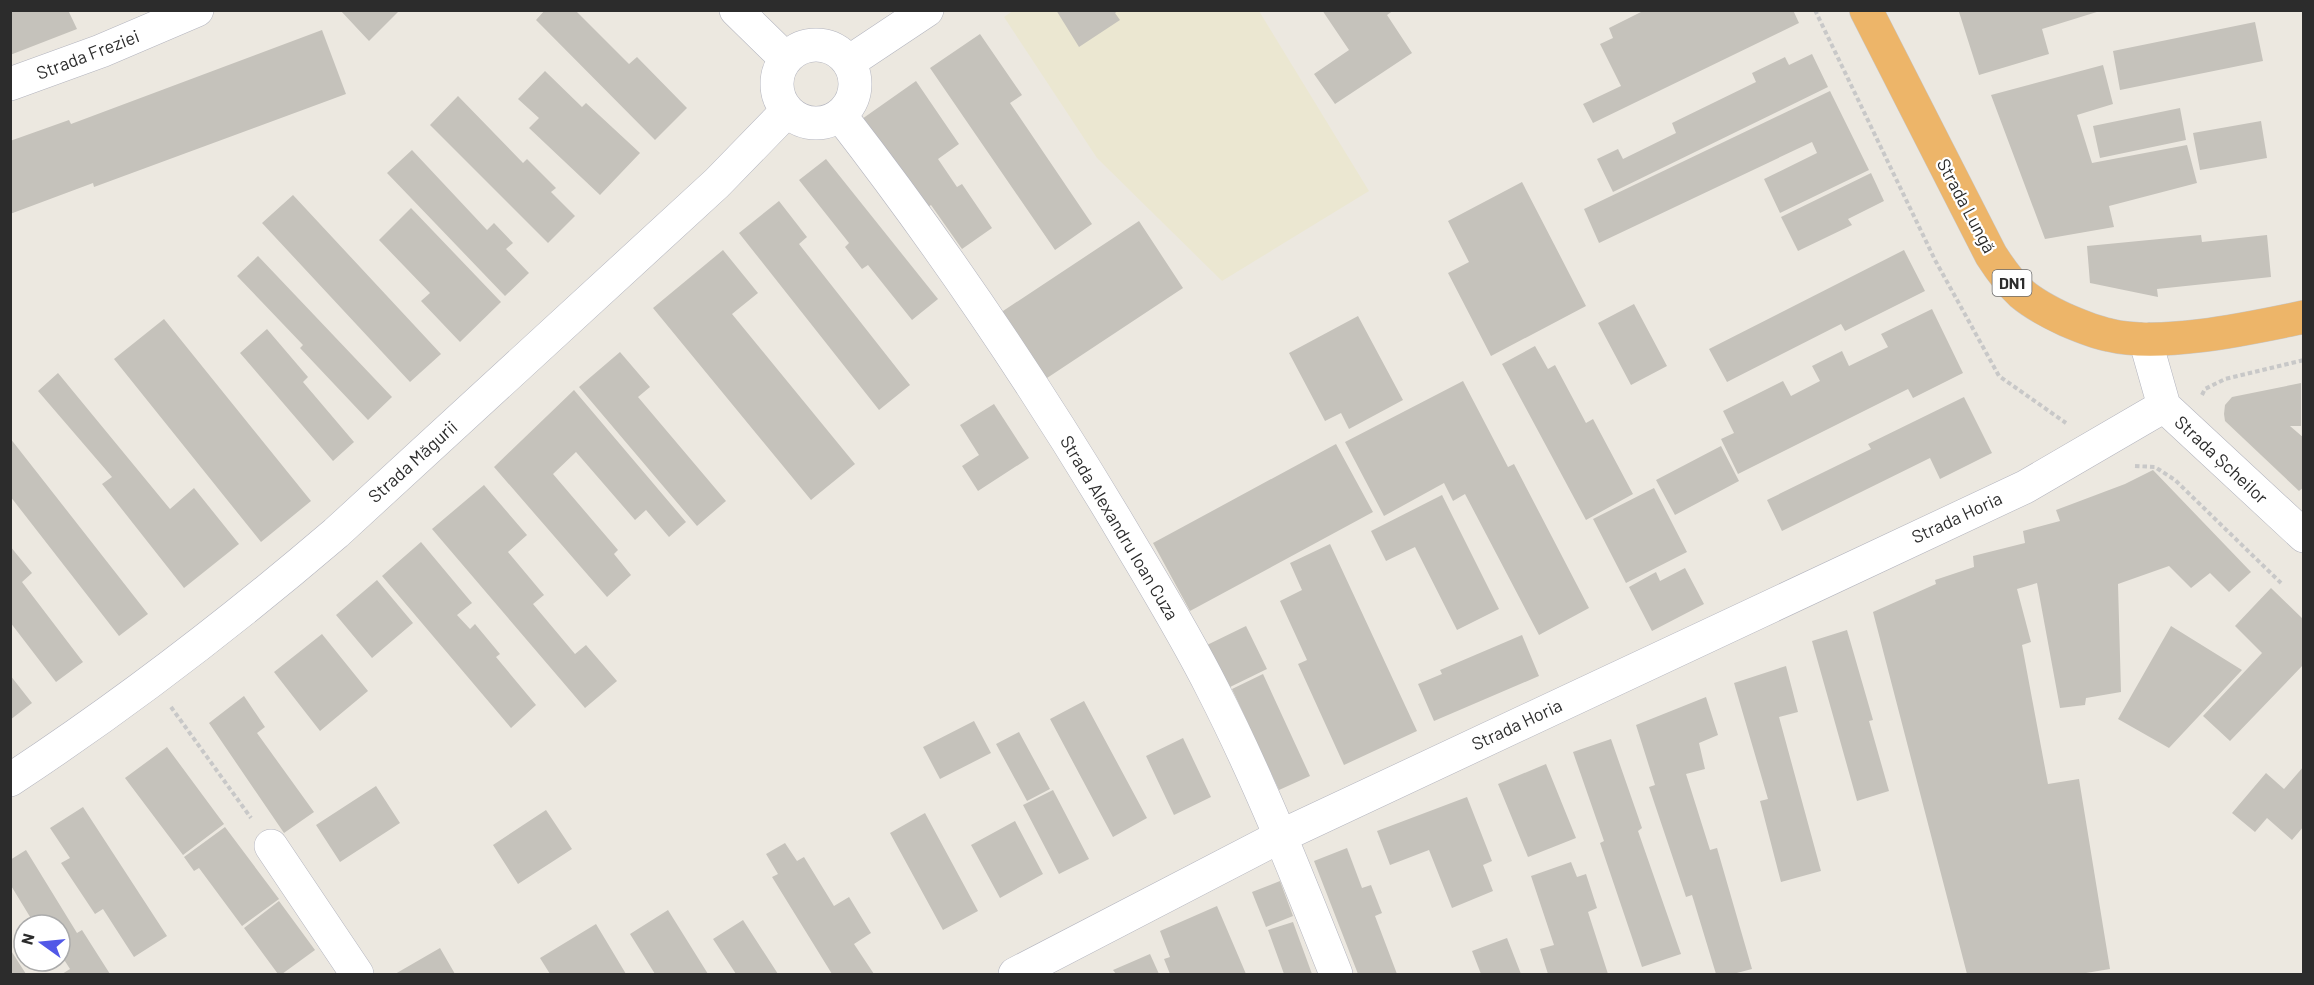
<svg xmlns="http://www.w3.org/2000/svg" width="2314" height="985" font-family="Barlow,sans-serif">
<rect width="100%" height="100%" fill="#ece8e0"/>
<path fill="#ebe7d1" d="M1014,10l245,1 110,180 -147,90 -125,-123 -93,-141z"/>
<path fill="#c5c2bb" d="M10,10h58l9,19 -67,26z
M340,10h60l-31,31z
M545,10h30l54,54 8,-7 50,51 -32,32 -119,-120z
M1056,10h63l-4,3 5,7 -41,27z
M1322,10h72l-7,5 25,38 -77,51 -21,-30 35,-24z
M1645,10h148l6,13 -206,100 -10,-19 38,-18 -21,-42 13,-6 -4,-10z
M1964,10h136v1l-58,18 7,25 -70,21 -20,-63z
M2255,22l8,39 -143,29 -7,-39z
M322,30l24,64 -252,93 -1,-4 -83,31v-73l59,-21 2,4z
M980,34l42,61 -12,8 82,121 -37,26 -125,-182z
M1812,54l16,33 -215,105 -16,-33 21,-10 5,10 53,-26 -4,-10 84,-41 -4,-9 33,-16 4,8z
M2103,65l10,39 -36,11 15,48 95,-18 10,38 -88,23 5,21 -69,12 -54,-144z
M545,71l37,36 4,-4 54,50 -40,42 -71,-67 10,-10 -21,-19z
M916,81l43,63 -21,15 19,28 5,-3 30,44 -30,21 -31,-44 -6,4 -63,-90z
M1830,91l39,79 -89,43 -16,-34 53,-26 -5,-11 -213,101 -15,-34z
M458,96l65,67 4,-4 29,29 -5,4 24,24 -27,27 -118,-118z
M2180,108l6,32 -86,18 -7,-32z
M2261,121l6,37 -67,12 -7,-37z
M412,150l75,80 7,-7 19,20 -7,6 23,24 -24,23 -118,-123z
M826,159l112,140 -26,21 -44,-55 -6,4 -17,-22 4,-4 -50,-63z
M1871,173l13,28 -36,18 4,6 -54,26 -17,-34z
M1522,182l64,124 -95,50 -43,-83 21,-11 -21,-41z
M293,195l148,159 -31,28 -148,-159z
M779,201l28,36 -8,7 111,141 -31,25 -140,-177z
M411,208l90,94 -41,40 -39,-41 9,-8 -51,-53z
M1139,221l44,67 -139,92 -44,-67z
M2201,235l1,7 65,-7 4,42 -114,12 1,8 -68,-14 -3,-37z
M723,250l35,43 -26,21 123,150 -44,36 -158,-192z
M1904,250l21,41 -80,40 -4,-7 -114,58 -18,-33z
M258,256l134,141 -24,23 -68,-72 3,-3 -66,-69z
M1634,304l33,62 -36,19 -33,-62z
M1932,309l31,64 -50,25 -5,-9 -170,85 -17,-35 13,-6 -11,-22 60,-30 8,15 29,-15 -8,-15 30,-15 7,15 39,-19 -7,-13z
M1358,316l45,84 -54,29 -8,-16 -16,8 -36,-68z
M164,319l147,182 -50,41 -147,-183z
M267,329l41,48 -5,5 51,60 -21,19 -93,-108z
M1535,346l13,23 7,-4 31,58 7,-4 40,75 -47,26 -84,-156z
M620,352l30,35 -12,10 88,104 -29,25 -118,-139z
M58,373l112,136 24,-21 45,56 -55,44 -82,-104 10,-7 -74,-86z
M1463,381l45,86 6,-3 75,144 -50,27 -74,-141 -12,7 -9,-18 -60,33 -39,-74z
M2301,383v43h-11l14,12v49l-5,4 -74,-70 -1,-7 1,-9 7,-8z
M574,390l112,132 -17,15 -23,-27 -11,10 -59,-68 -23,22 65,76 -4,4 17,21 -24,22 -113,-130z
M1964,397l28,56 -52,26 -10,-21 -148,73 -15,-31 104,-51 -3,-5z
M994,404l35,54 -51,33 -16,-25 17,-11 -19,-30z
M10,438l138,176 -29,22 -109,-140z
M1336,444l37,68 -183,99 -37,-68z
M1721,446l18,35 -64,34 -19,-35z
M2153,470l98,102 -22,20 -19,-19 -19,15 -22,-22 -51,18 3,108 -35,6 -1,7 -25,3 -23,-125 -20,6 14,53 -9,3 26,139 31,-5 31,190 -30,5h-113l-94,-362 63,-28 -1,-4 39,-13 -1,-11 52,-13 -2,-12 37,-10 -4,-11 69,-26z
M484,485l43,50 -19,17 36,43 -11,9 42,50 11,-9 31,36 -32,27 -153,-179z
M1654,488l33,64 -61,31 -33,-64z
M1442,495l57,114 -42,21 -42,-83 -29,14 -15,-30z
M421,542l51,61 -15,12 13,14 5,-5 25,30 -4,3 40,48 -25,23 -129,-152z
M1330,544l87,187 -73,34 -46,-101 9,-4 -27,-59 22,-11 -12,-27z
M10,546l22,27 -10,9 61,80 -27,20 -46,-60z
M1685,568l19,36 -52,27 -23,-44 27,-15 4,9z
M377,580l36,43 -41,35 -36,-43z
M2271,588l33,32v44l-74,77 -27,-25 59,-63 -27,-27z
M1246,626l21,43 -39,19 -21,-43z
M2171,626l71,44 -73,78 -51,-29z
M1847,630l26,90 -4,1 20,70 -32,10 -45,-160z
M322,634l46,57 -48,40 -46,-59z
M1522,635l17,41 -105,45 -16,-37 24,-10 -2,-4z
M1786,666l12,46 -19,5 42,154 -40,11 -21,-81 8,-2 -34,-116z
M1263,674l47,102 -31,14 -47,-101z
M10,675l22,28 -22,17z
M244,696l21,31 -8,6 57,79 -30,21 -75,-110z
M1706,697l12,38 -19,8 6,26 -19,5 24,76 7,-2 35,121 -19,5h-17l-24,-79 -6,2 -37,-110 6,-2 -19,-60z
M1084,701l63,117 -34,19 -63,-118z
M974,721l17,32 -51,26 -17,-32z
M1019,732l31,57 -23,12 -31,-57z
M1183,738l28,59 -37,18 -28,-59z
M1611,739l31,89 -4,3 43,123 -39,13 -42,-124 4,-2 -31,-89z
M167,747l57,77 -41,31 -58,-77z
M1546,764l30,74 -48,19 -30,-73z
M2304,766v60l-12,14 -25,-22 -12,14 -23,-19 34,-40 18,16z
M376,786l24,37 -60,39 -24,-37z
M1053,790l36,69 -30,15 -36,-69z
M1467,797l25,64 -9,4 10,26 -41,17 -23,-58 -39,15 -13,-34z
M83,807l84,129 -33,21 -31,-48 -8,5 -34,-51 9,-5 -20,-30z
M546,810l26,39 -54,35 -25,-39z
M925,813l53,98 -35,19 -53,-97z
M1015,821l28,53 -43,24 -29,-53z
M225,827l54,72 -37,27 -43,-58 -5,3 -10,-14z
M785,843l12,18 7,-4 30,49 15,-9 22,36 -17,11 20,30h-42l-60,-97 6,-3 -12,-20z
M1347,848l15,40 9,-3 11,28 -7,3 22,58h-39l-44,-113z
M26,850l51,83 5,-3 28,44h-48l8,-5 -7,-11 -3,3v-36h-25l-25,-41v-24z
M1571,862l6,15 9,-3 11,34 -9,4 20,62h-60l-8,-25 14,-4 -23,-69z
M1280,881l13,35 -27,11 -14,-35z
M279,901l36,49 -33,24h-4l-34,-46z
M1217,906l29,68h-76l-6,-15 6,-2 -10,-26z
M668,910l40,64h-53l-25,-40z
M743,920l35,54h-42l-23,-35z
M1293,922l19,52h-28l-16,-44z
M596,924l30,50h-76l-10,-16z
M1507,938l14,36h-40l-9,-23z
M440,948l15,26h-60z
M10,949l16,25h-16z
M1150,954l9,20h-43l-3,-4z"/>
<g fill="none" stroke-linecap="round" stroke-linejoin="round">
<defs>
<path id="minor" d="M736,10l50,49
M777 84a39 39 0 1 1 78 0a39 39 0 1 1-78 0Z
M849,62l78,-52
M10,84l91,-33 96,-41
M840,115c100,129 192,265 276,405 33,56 68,112 97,170 47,92 85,188 123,284
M2145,339l19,67 140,130
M10,780c114,-75 223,-159 326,-247l381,-350 70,-72
M271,846l86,128
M1015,974l266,-138 744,-349 139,-81"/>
<path id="highway" d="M1866,10l125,245c9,14 19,28 31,39 13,11 29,19 44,26 14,6 28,12 43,15 52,13 142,-7 195,-18"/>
</defs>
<use href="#minor" stroke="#b3b4be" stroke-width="34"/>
<use href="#highway" stroke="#c8c8c8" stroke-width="34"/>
<path stroke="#c8c8c8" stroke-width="4" stroke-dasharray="4.5 3" stroke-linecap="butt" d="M1815,10l120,250 64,116 67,47
M2202,395l3,-6 20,-10 79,-19
M2135,466l20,1 20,13 106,103
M171,707l80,111"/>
<use href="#minor" stroke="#fff" stroke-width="33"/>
<use href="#highway" stroke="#edb569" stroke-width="33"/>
</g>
<g text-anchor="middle" stroke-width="4.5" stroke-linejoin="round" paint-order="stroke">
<rect fill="#fff" stroke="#6b6b6b" stroke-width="1.5" x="1992.5" y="270" width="39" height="26" rx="4.5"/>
<g font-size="16" font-weight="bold" fill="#2c2c2c">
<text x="2012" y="289">DN1</text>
</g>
<g font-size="18" fill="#2c2c2c" stroke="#fff">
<text transform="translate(88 55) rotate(-21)" y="6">Strada Freziei</text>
<text transform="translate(1966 206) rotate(62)" y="6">Strada Lungă</text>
<text transform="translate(2221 460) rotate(43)" y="6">Strada Șcheilor</text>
<text transform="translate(413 462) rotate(-42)" y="6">Strada Măgurii</text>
<text transform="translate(1957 518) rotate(-25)" y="6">Strada Horia</text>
<text transform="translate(1119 528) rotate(59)" y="6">Strada Alexandru Ioan Cuza</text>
<text transform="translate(1517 725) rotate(-25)" y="6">Strada Horia</text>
</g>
</g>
<rect width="2314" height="985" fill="none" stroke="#2c2c2c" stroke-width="24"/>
<g transform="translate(42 943) rotate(285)"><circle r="28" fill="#ffffff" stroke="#ababab" stroke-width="1.5"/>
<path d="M0-4.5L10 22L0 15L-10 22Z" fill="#5258e7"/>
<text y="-9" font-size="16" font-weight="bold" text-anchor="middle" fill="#2c2c2c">N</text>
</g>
</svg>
